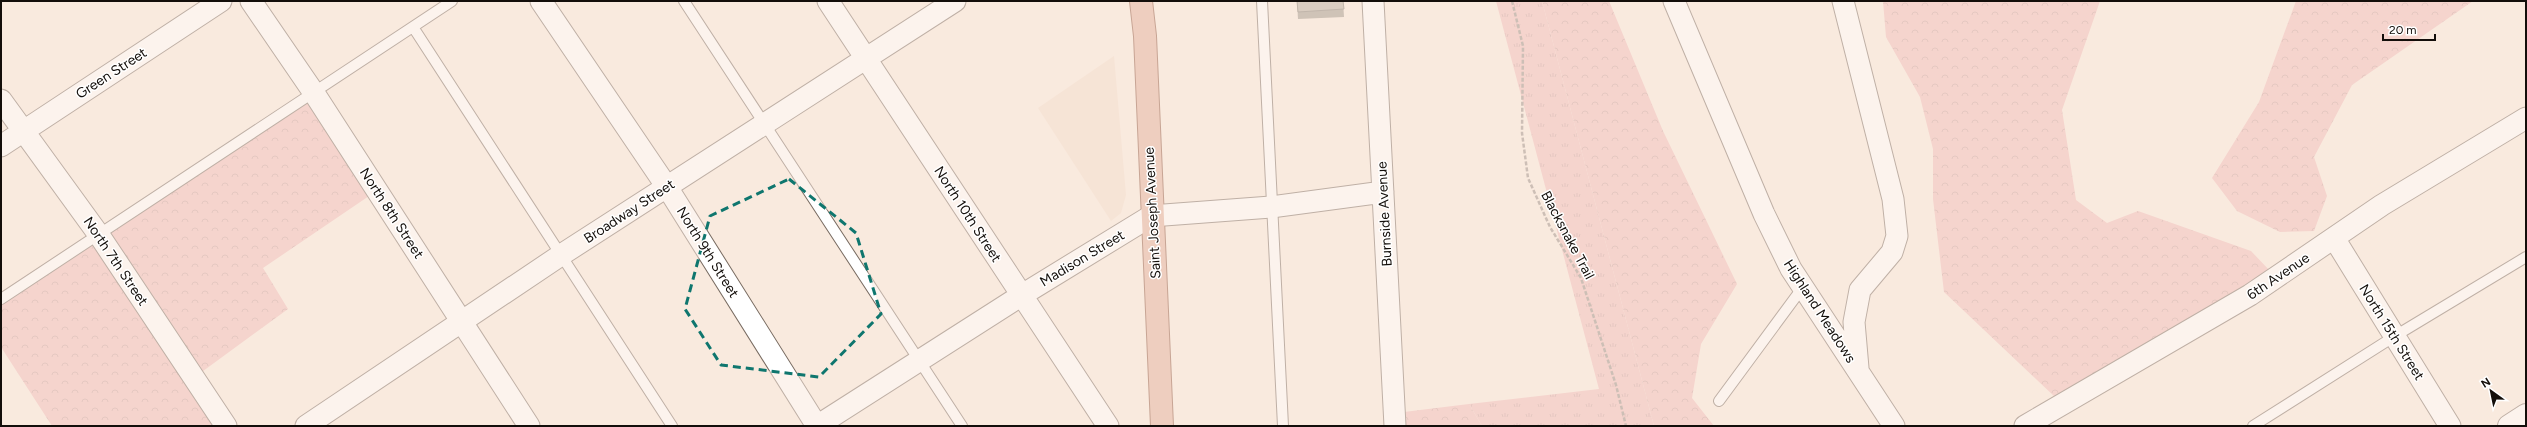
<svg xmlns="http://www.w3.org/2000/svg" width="2527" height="427" font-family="Figtree,sans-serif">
<defs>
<pattern id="grass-tufts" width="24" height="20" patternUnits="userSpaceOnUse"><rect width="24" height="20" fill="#efbab8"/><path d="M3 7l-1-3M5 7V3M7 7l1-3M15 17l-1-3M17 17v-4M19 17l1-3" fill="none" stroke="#cc9f9d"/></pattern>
<pattern id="forest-crowns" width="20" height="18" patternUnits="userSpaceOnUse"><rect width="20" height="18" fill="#efbab8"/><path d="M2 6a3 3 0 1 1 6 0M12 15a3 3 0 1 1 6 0" fill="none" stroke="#cc9f9d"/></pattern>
</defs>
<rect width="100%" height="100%" fill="#f9eade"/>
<path fill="#f2decc" d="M1114,56l12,139 -5,18 -10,8 -73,-113z"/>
<path fill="url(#grass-tufts)" d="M1496,1h46l112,425h-172l-13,-22 130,-15z"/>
<path fill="url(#forest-crowns)" d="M1542,1h67l54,130 74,153 -36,60 -9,54 22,28h-60z
M1883,1h217l-38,109 14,90 31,23 31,-12 113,40 20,21 -216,125 -111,-105 -11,-93v-50l-13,-52 -34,-60z
M2296,1h177l-121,84 -38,72 13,39 -13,35 -34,1 -43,-21 -25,-33 47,-76z
M316,85l53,111 -106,72 25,41 -89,65 34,52h-181l-51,-79v-55z
M1469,404l13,22h-78v-14z"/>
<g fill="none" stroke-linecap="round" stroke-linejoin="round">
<defs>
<path id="lane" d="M684,1l278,425
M1262,1l21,425
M413,27l259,399
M1,299l451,-298
M1719,401l84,-114
M2253,426l142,-90 131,-79"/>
<path id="street" d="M251,1l63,92 215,333
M541,1l126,186 150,239
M828,1l280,425
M1373,1l22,425
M1674,1l90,213 27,55 103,157
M1843,1l50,198 4,37 -5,16 -32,38 -6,32 4,46
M1,100l98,135 127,191
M1,146l220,-145
M2334,238l116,188
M306,426l255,-171 394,-254
M817,426l205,-131 129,-79 120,-9 112,-15
M2025,426l225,-131 132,-90 144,-87"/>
<path id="secondary" d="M2509,426l17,-11"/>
<path id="primary" d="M1141,1l4,35 17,390"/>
</defs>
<use href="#lane" stroke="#786b61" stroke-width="12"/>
<use href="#street" stroke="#786b61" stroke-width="23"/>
<use href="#secondary" stroke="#786b61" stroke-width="24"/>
<use href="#primary" stroke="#8b523b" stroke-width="24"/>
<path stroke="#988d85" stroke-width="2.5" stroke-dasharray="4 2" stroke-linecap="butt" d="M1512,1l11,45 -1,87 6,45 22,49 31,51 35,107 10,41"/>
<use href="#lane" stroke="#fff" stroke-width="10"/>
<use href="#street" stroke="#fff" stroke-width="21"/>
<use href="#secondary" stroke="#fff" stroke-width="22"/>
<use href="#primary" stroke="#e0ad99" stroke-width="22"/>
</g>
<path fill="#9b9487" d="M1297,1h46l1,16 -46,2z"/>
<path fill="#b4ac9d" stroke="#7e786e" d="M1297,1h46l1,8 -46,3z"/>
<path d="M0 0H2527V427H0ZM789,179l67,54 25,81 -62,63 -98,-12 -36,-56 25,-93z" fill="#f9eade" fill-opacity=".55" fill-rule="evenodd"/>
<path fill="none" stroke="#0f766e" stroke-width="3" stroke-dasharray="8 5" stroke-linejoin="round" d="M789,179l67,54 25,81 -62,63 -98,-12 -36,-56 25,-93z"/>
<g text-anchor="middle" stroke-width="3" stroke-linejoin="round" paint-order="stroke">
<g font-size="14" fill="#130e0a" stroke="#fff">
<text transform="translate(111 73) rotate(-33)" y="5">Green Street</text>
<text transform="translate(629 211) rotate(-33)" y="5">Broadway Street</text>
<text transform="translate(392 213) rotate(57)" y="5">North 8th Street</text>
<text transform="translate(1152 213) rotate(-93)" y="5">Saint Joseph Avenue</text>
<text transform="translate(968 214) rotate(57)" y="5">North 10th Street</text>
<text transform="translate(1384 214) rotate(-93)" y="5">Burnside Avenue</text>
<text transform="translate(1568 235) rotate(62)" y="5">Blacksnake Trail</text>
<text transform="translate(708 252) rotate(58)" y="5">North 9th Street</text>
<text transform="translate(1082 258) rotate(-31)" y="5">Madison Street</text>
<text transform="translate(116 261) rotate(56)" y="5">North 7th Street</text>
<text transform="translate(2278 276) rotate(-34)" y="5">6th Avenue</text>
<text transform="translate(1820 311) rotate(57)" y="5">Highland Meadows</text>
<text transform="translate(2392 332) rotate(58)" y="5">North 15th Street</text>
</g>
</g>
<rect width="2527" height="427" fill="none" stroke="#130e0a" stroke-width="4"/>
<g transform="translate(2491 391) rotate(327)" stroke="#ffffff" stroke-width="3" paint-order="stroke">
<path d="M0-3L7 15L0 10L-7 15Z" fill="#130e0a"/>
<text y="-6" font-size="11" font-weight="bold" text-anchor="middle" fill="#130e0a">N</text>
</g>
<path d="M2383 34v6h52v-6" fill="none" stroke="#130e0a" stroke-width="2"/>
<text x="2389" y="34" font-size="12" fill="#130e0a" stroke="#ffffff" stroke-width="3" paint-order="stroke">20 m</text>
</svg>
